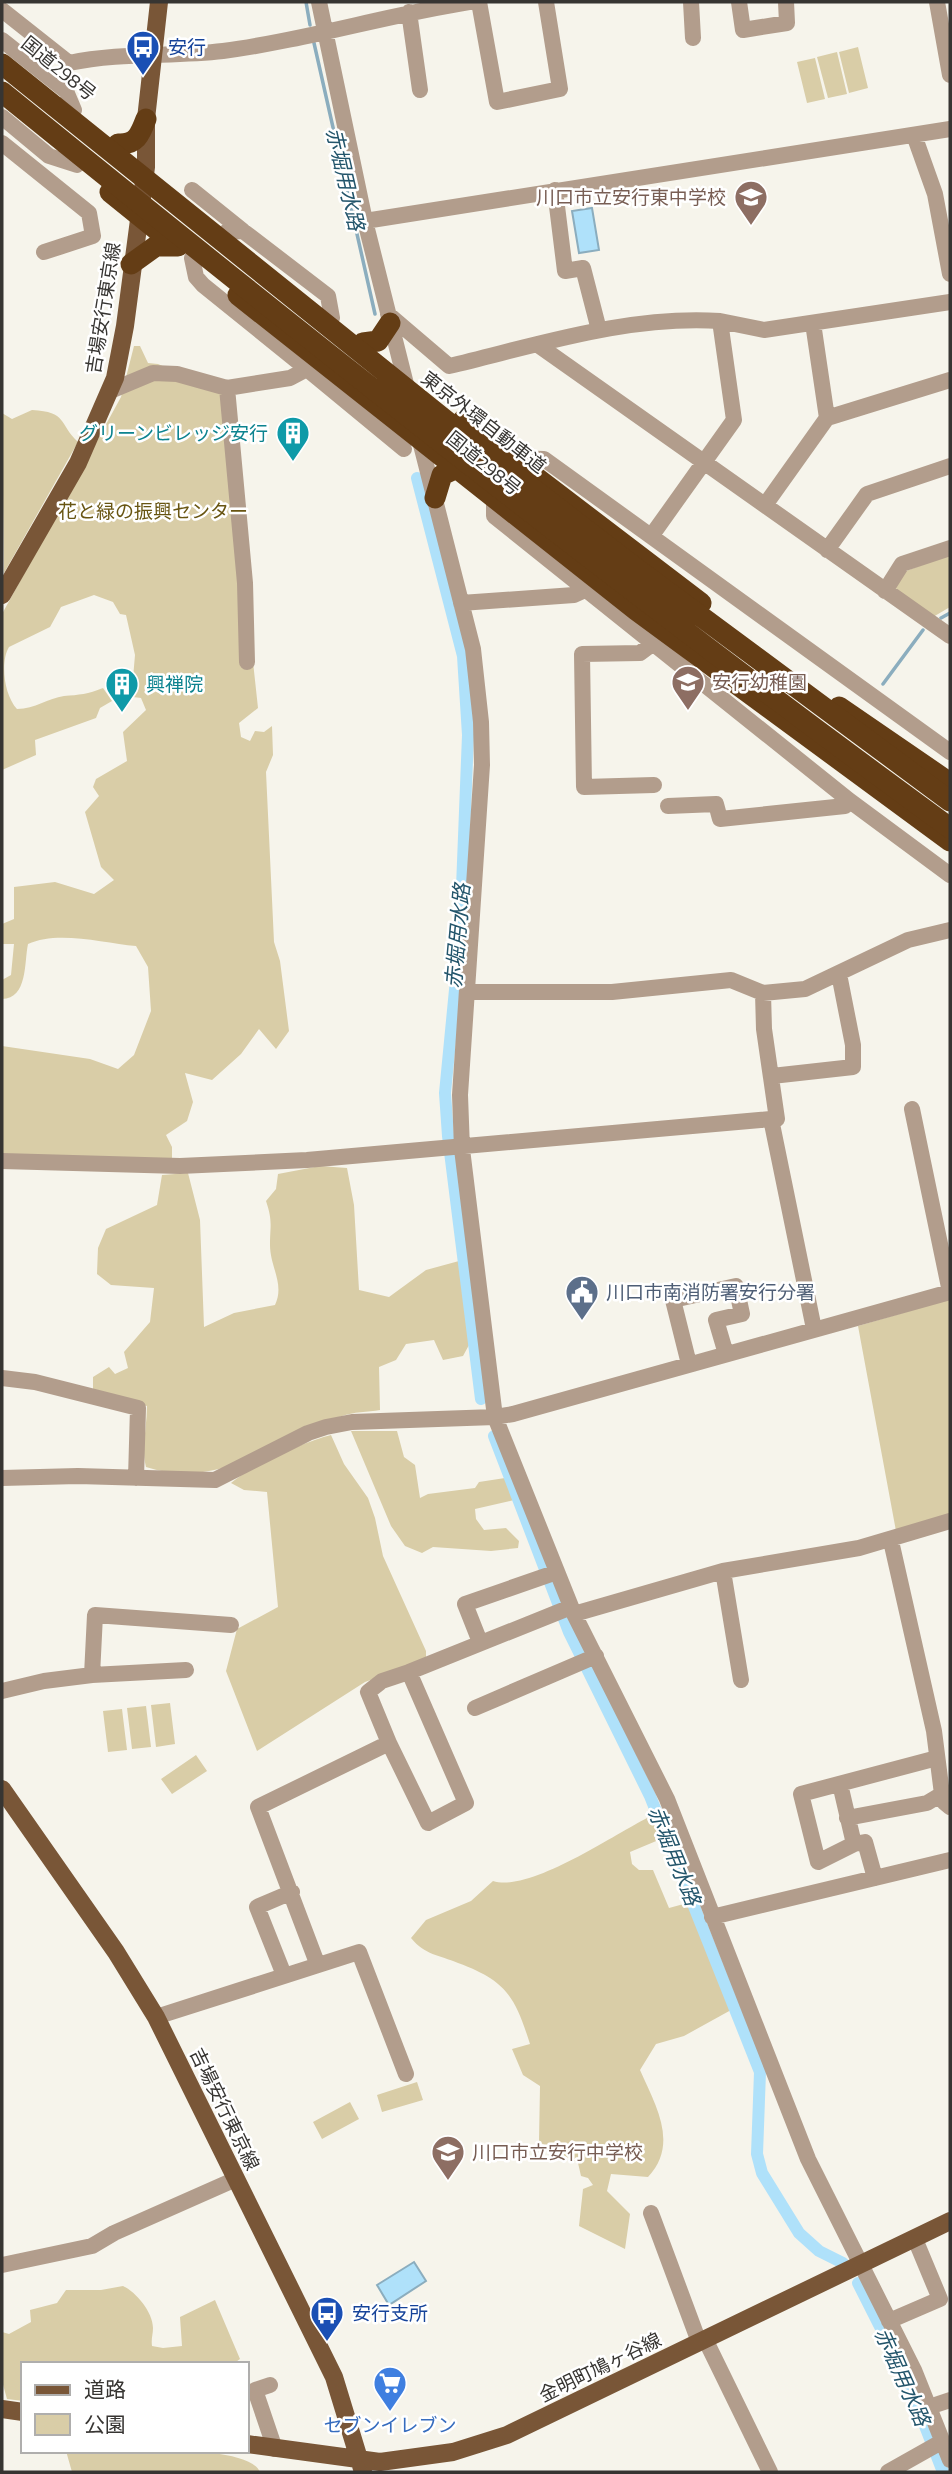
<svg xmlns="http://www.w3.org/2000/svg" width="952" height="2474" font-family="'Titillium Web','Noto Sans JP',sans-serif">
<rect width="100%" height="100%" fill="#f6f4eb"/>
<path fill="#d9cda7" d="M858,47l10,41 -19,5 -10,-41z
M837,52l10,42 -19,4 -11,-41z
M815,58l10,41 -18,4 -10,-41z
M134,346h6l8,17 10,1 66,29 34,315 -19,15 2,14 9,4 5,-10 9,1 8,-6 1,29 -7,17 8,170 6,19 9,70 -13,18 -17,-20 -18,25 -29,26 -27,-7 8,29 -6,19 -21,14 6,12v12l-170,-3v-110l88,13 28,10 16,-14 17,-44 -3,-44 -12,-21c-32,-3 -79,-16 -108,-2 -4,19 0,54 -26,55v-19l9,-5 3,-31h-12v-20l12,-5v-32l41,-5 39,12 20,-14 -13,-13 -16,-55 14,-16 -6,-9 3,-8 31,-18 -4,-29 23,-22 -5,-12 -8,-1 -11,-13 11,-6 2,-23 -9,-40 -6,-1 -7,-12 -19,-7 -33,12 -11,20 -41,20c-9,15 -5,48 8,62 18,0 31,-11 47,-13 15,-1 24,-2 39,-8l9,13 -12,7 -4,10 -61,22 1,15 -34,15v-156l119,-217z
M32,410c36,2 26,13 46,32l-74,131 -2,-160 10,6z
M950,554v53l-17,10 -36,-25 -2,-8 6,-11z
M320,1166l27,2 7,37 5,85 30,7 37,-27 33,-9 10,84 -6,11 -20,4 -9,-20 -28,4 -10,16 -17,7 1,43c-12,2 -27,2 -38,6 -63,25 -125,75 -196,51 -5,-20 1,-40 1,-61l-54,-15v-14l16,-10 6,7 13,-6 -4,-16 26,-30 4,-34 -43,-3 -14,-11 1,-26 8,-19 51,-24 5,-30 26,-2 12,47 4,107 30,-14 41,-8c10,-21 -5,-38 -5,-60 0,-20 3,-23 -4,-44l10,-12 2,-15z
M950,1299v216l-54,16 -38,-205z
M351,1431h46l7,26 11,8 5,33 8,-4 47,-6 4,-6 26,-4 9,22 -39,9 1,10 8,11 22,-2 13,13 -1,7 -27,3 -58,-4 -11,6 -17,-7 -14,-20z
M331,1435l13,29 24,34 7,20 8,38 43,95v9l-61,22 -108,69 -31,-80 11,-42 41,-22 -11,-115 -23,-2 -13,-7c19,-17 75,-42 100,-48z
M170,1703l5,41 -19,3 -5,-42z
M146,1706l5,41 -19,2 -5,-41z
M122,1709l5,41 -19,2 -5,-41z
M196,1755l11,16 -35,23 -11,-15z
M651,1816c9,6 12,12 10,23l-31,13 2,12 7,6h14l16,38 22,-6 40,108 -47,26 -28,8 -16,26c16,36 39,74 8,107l-37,-3 -4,17 23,23 -5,35 -46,-23 4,-37 10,-4 -5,-7 -7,-2 -3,-13 -39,-21 1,-56 -17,-11 -11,-26 18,-5c-15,-47 -23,-63 -72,-81 -19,-8 -33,-8 -47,-25l15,-18 45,-19 22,-20c37,12 123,-48 158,-65z
M417,2082l6,18 -41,12 -5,-17z
M350,2102l9,17 -37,20 -9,-17z
M123,2286c13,6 30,26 30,42 0,6 -2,11 -1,18l11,2 19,-2 -2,-29 35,-17 25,59 -7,5h-210v37l-16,-2 -5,-18v-49l7,2 22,-12 -1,-12 27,-7 9,-13h35z
M66,2451c32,0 182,-10 194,21h-188z"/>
<path fill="#afe1fa" stroke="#8badbe" stroke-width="2" d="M592,208l7,42 -20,3 -7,-42z
M414,2262l12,19 -37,24 -12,-20z"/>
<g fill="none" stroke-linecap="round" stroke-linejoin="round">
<path stroke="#8badbe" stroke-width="3.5" d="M306,2l4,23
M314,43l61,271
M941,618l9,-5
M883,684l40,-54"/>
<path stroke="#afe1fa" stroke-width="12" d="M417,478l46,178 5,79 -8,203 -15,155 3,43 33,263
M494,1436l75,196 81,164 110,276 -3,82 5,19 37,60 20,18 24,12
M858,2283l49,97 36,92"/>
<path stroke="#b29d8c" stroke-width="16" d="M319,2l46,219 43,171
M479,2l18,100 63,-13 -14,-87
M691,2l2,36
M739,2l4,28 44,-7 -1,-21
M937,2l13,73
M2,10l67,53c52,-11 102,-6 154,-12 83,-11 164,-36 246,-49
M409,12l11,78
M2,40l64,51 8,19
M2,117l47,39 28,9
M914,135l21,59 15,80
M2,143l87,70 4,23 -49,16
M192,190l51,41
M555,190l10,81 18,-3 16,62
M365,221l585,-92
M226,232l17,-1 85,65 4,22
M192,258l4,19 7,8 104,84 8,2
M388,314l61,52c89,-21 179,-51 271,-45
M538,345l412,291
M227,388l18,195 2,79
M110,391l43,-18 24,1 50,14 63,-10 17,-9 97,80
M827,418l123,-38
M419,437l54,212 8,73 1,43 -22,330 2,54 33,268 79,197 93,185 141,360 106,211 36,90
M510,458l34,1 406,293
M494,500v16l356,285 100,74
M765,505l62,-87 -14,-95
M652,535l82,-115 -14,-99 44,9 186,-28
M827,550l40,-56 83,-28
M885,591l17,-27 48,-16
M461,603l113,-8 11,-5
M652,644l-12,9 -58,1 2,133 70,-2
M668,806l48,-2 4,15 125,-13 5,-5
M468,992h144l119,-12 32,13 42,-4 103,-49 42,-10
M763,993l1,36 13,90h-6l43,210
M772,1076l81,-9v-22l-14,-71
M912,1109l38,183
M2,1161l178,5 127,-6 464,-41
M689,1364l-16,-64 63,-14 6,28 -26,6 10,34
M2,1378l33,4 103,26 -2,70
M2,1478l76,-2 137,4 93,-47 18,-6 26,-5 143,-5 18,-3 437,-122
M891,1541l43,190 8,63 2,8 6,5
M723,1571l18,109
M574,1614l149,-43 136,-23 91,-27
M480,1642l-15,-38 92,-32
M409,1672l-27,9 -14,11 21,51 39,80 38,-20 -57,-131 162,-65
M92,1675l94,-5
M2,1691l42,-10 48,-6 3,-60 136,10
M475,1708l121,-52
M840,1784l14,60 11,-2 10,36
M847,1818l80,-15 15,-9
M854,1844l-36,18 -17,-68 136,-36
M712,1917l238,-57
M317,1963l-59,-156 131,-64
M284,1975l-27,-68 35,-15
M156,2017l203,-65 47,122
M651,2213l48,129
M2,2265l90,-19 22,-13 122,-54
M889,2321l51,-22 -25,-60
M705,2339l65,133
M270,2385l-15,5 20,59
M929,2407l21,-7
M888,2472l55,-31"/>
<path stroke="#795637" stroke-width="18" d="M2,595l76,-132 37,-85 10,-52 21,-159v-48l13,-117
M2,1789l114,163 40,65 178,360 29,95
M2,2409l21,3
M247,2444l133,18 73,-10 54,-17 443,-214"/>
<path stroke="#643d15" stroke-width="21" d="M118,144c18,1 22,-9 28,-25
M110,192l57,46
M131,264l25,-18h22
M238,295l398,315 314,231
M363,343l15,-2 12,-18
M462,421l239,182
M435,498l7,-23 13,-6
M839,707l111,76"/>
<path stroke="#643d15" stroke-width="21" d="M2,64l478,384 157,121 313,232
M2,92c311,252 624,500 948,736"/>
</g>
<defs>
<symbol id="bus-pin" viewBox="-11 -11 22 30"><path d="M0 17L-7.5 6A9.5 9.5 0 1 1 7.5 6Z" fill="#1a4fb4" stroke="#fff"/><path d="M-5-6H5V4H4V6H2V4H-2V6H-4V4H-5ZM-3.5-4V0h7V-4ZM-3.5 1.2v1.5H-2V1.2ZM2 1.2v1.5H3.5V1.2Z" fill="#fff"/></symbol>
<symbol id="school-pin" viewBox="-11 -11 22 30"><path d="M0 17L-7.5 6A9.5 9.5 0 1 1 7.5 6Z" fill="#8d6e63" stroke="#fff"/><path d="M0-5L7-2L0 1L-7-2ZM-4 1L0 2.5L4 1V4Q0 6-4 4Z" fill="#fff"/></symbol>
<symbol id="building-pin" viewBox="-11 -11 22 30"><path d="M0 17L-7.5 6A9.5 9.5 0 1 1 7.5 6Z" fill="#0f9aa8" stroke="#fff"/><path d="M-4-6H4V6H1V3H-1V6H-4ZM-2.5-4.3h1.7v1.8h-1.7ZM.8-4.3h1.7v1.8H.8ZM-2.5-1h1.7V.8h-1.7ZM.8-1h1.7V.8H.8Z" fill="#fff"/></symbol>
<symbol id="civic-pin" viewBox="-11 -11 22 30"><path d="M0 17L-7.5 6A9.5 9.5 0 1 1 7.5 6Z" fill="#5c6f8a" stroke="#fff"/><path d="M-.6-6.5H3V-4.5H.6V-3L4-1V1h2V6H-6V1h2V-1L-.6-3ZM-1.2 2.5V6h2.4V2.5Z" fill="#fff"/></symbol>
<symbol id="supermarket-pin" viewBox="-11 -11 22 30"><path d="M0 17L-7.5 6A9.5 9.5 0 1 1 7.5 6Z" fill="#3f7fe0" stroke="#fff"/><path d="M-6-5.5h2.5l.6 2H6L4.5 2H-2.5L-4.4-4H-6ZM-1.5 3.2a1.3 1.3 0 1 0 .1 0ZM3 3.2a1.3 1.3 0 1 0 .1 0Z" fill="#fff"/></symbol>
</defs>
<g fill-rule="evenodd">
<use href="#bus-pin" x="124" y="28" width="38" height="52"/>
<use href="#school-pin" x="732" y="178" width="38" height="52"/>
<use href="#building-pin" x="274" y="414" width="38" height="52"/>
<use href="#school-pin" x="669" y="663" width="38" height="52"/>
<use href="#building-pin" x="103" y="665" width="38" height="52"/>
<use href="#civic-pin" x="563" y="1273" width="38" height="52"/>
<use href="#school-pin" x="429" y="2133" width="38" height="52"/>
<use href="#bus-pin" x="308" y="2294" width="38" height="52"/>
<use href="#supermarket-pin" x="371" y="2364" width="38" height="52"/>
</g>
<g text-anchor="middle" stroke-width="5" stroke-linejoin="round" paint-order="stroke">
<g font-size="19" fill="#164399" stroke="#fff" text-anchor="start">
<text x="168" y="54">安行</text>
<text x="352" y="2320">安行支所</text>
</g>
<g font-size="19" fill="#373532" stroke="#fff">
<text transform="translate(59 68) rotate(39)" y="7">国道298号</text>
<text transform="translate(103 308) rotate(-81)" y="7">吉場安行東京線</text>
<text transform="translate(484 422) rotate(38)" y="7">東京外環自動車道</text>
<text transform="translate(484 463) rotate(39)" y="7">国道298号</text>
<text transform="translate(225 2109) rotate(64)" y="7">吉場安行東京線</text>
<text transform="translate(600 2367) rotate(-26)" y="7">金明町鳩ヶ谷線</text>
</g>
<g font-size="19" fill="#785e54" stroke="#fff" text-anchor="start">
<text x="726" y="204" text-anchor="end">川口市立安行東中学校</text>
<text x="712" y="689">安行幼稚園</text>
<text x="472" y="2159">川口市立安行中学校</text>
</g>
<g font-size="19" fill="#0d838f" stroke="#fff" text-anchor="end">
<text x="268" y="440">グリーンビレッジ安行</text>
<text x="146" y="691" text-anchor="start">興禅院</text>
</g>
<g font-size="19" fill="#685512" stroke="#fff">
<text x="153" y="518">花と緑の振興センター</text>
</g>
<g font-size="19" fill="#4e5e75" stroke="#fff" text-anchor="start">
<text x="606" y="1299">川口市南消防署安行分署</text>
</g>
<g font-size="19" fill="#366cbe" stroke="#fff">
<text x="390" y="2432">セブンイレブン</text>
</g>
<g font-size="21" font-style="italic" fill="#23556b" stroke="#fff">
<text transform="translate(345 179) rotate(77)" y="7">赤堀用水路</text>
<text transform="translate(458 936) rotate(-85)" y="7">赤堀用水路</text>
<text transform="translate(674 1856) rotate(68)" y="7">赤堀用水路</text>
<text transform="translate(902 2377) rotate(66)" y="7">赤堀用水路</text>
</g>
</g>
<rect width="952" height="2474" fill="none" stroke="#373532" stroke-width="7"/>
<rect x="21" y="2362" width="228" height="91" fill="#ffffff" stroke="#afaead" stroke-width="2"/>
<rect x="35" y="2385" width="35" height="10" fill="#795637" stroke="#afaead" stroke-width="2"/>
<text x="84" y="2397" font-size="21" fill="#373532">道路</text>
<rect x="35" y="2414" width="35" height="21" fill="#d9cda7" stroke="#afaead" stroke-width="2"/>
<text x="84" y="2432" font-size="21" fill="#373532">公園</text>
</svg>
